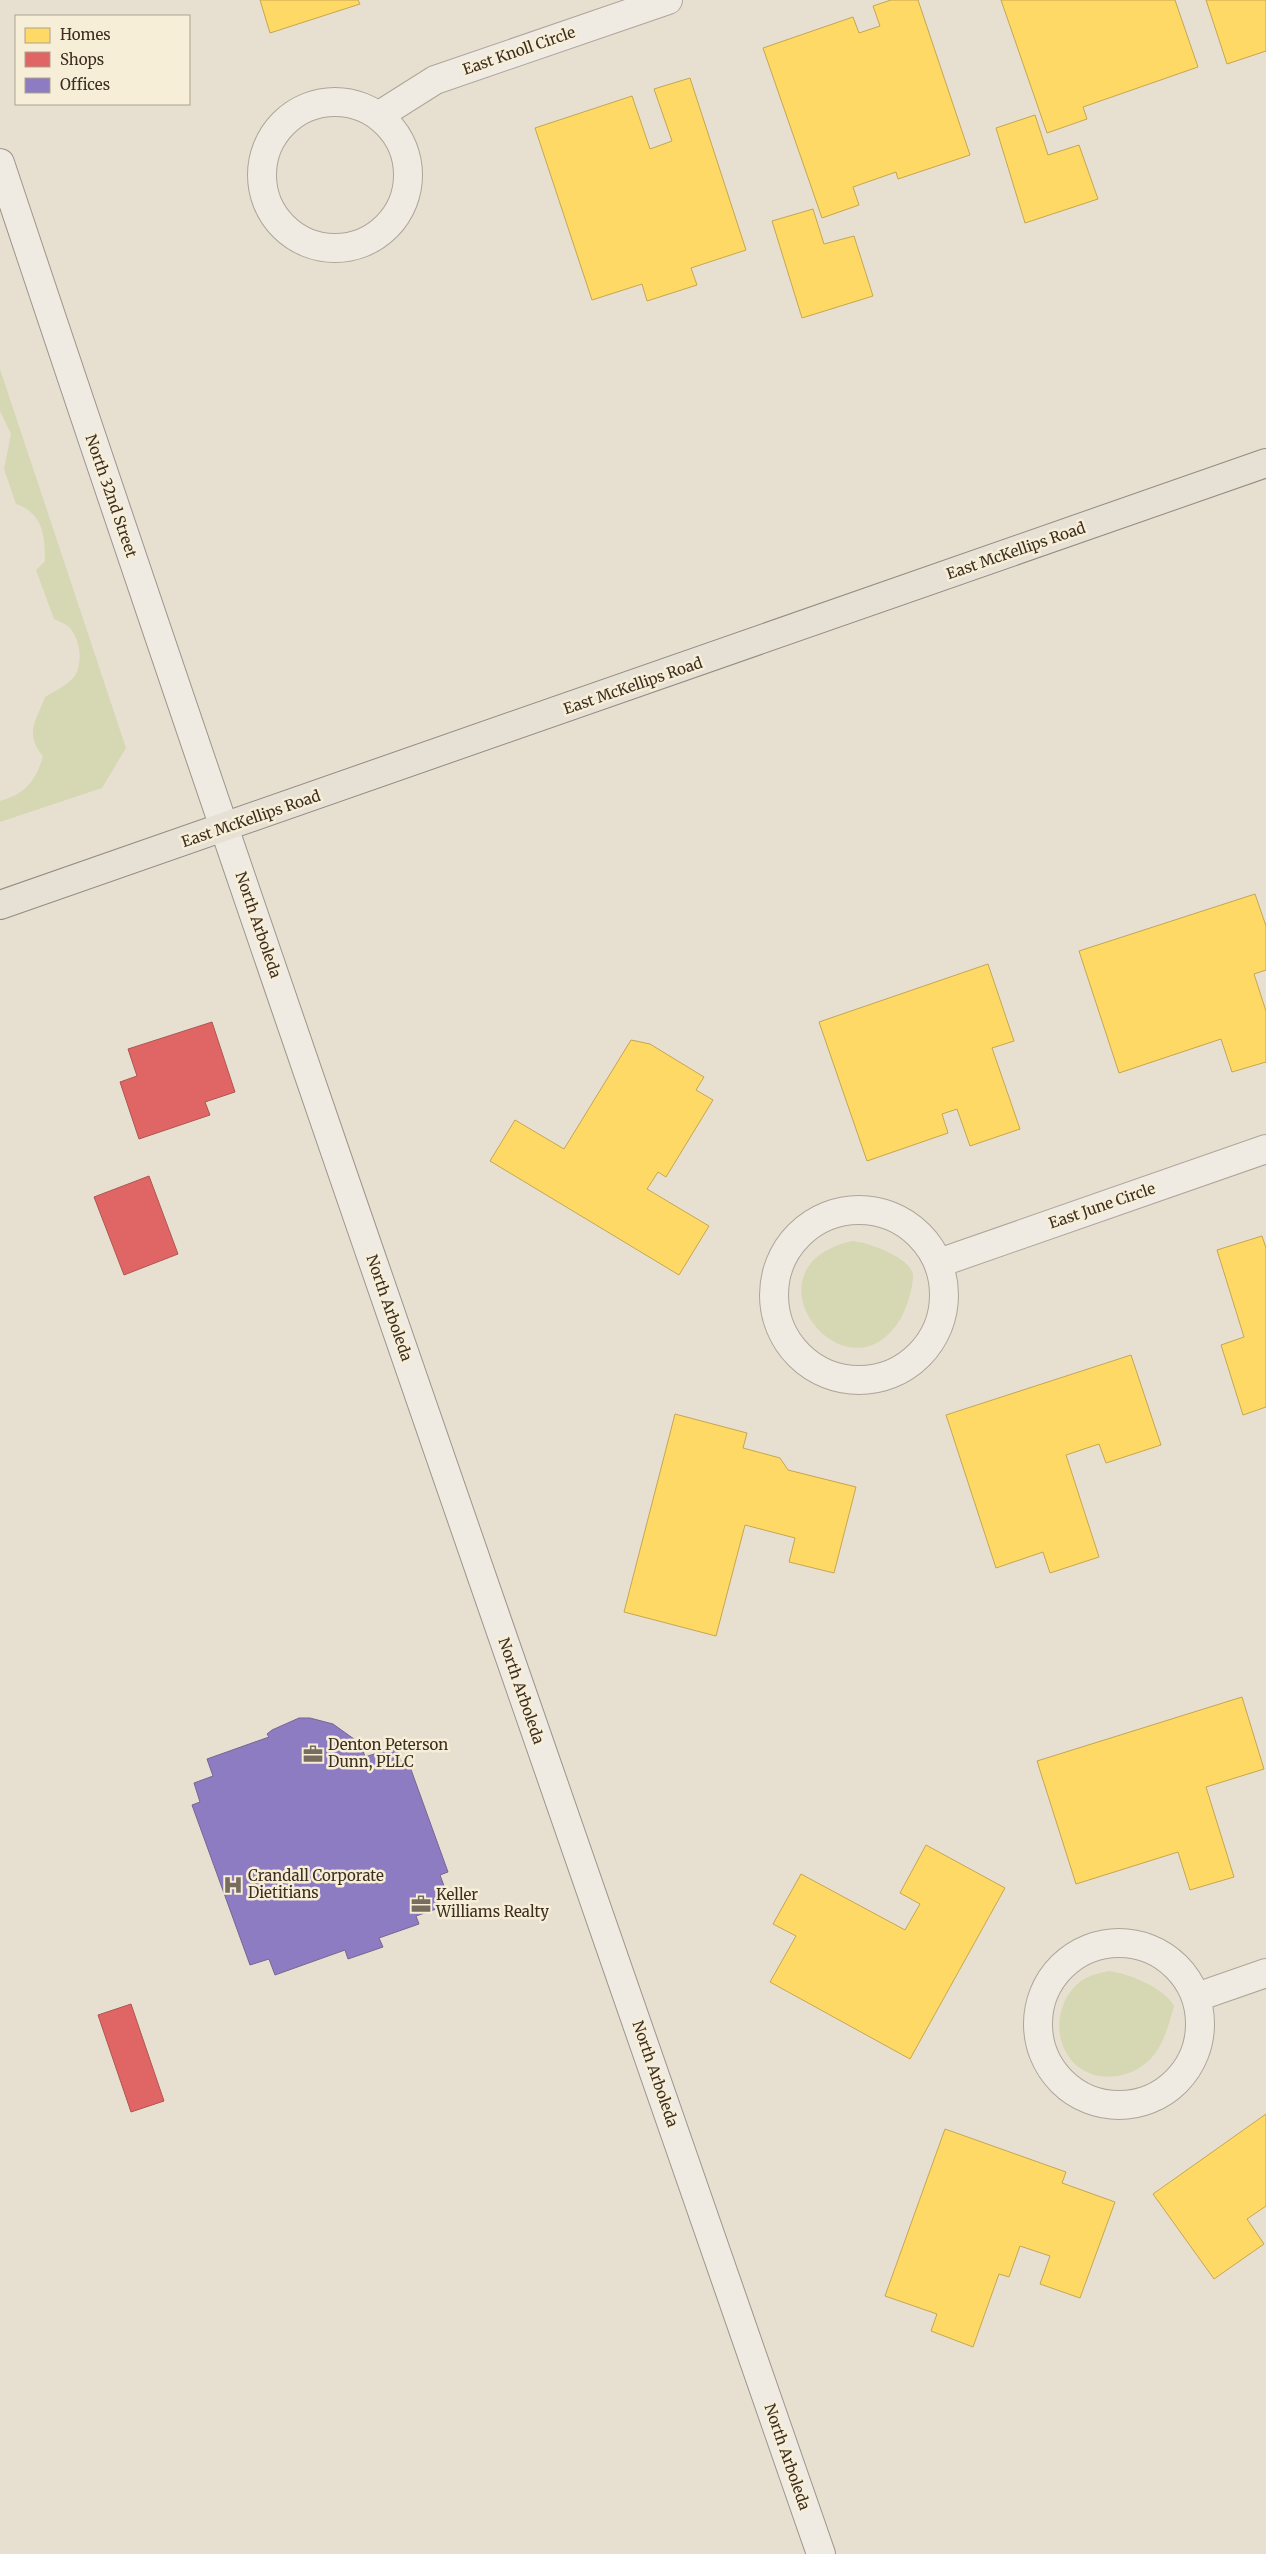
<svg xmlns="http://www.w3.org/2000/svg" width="1266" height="2554" font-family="Merriweather,serif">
<rect width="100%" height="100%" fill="#e7e0d1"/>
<path fill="#d6d7b3" d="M0,369l126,379 -24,40 -102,34v-21c25,-7 36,-20 43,-45 -19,-22 -7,-35 2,-59 10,-6 21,-11 29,-20 10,-14 6,-40 -6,-51 -4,-3 -10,-5 -14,-7l-18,-49 9,-9c0,-25 -2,-48 -29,-57l-12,-35 7,-35 -11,-23z
M852,1241c16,1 53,15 60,30 4,9 -6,39 -11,47 -53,90 -165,-50 -49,-77z
M1109,1971c19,2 57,18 65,35 -4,14 -9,34 -18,46 -17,25 -55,34 -80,13 -25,-23 -21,-64 5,-84 8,-6 19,-8 28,-10z"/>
<path fill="#ffd966" stroke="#c5a651" d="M260,0h98l2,4 -90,29z
M891,0h27l52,155 -72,24 -2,-7 -43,15 6,18 -37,13 -59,-170 90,-31 6,16 21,-7 -7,-20z
M1001,0h174l23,67 -115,40 4,12 -40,14z
M1206,0h60v51l-39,13z
M690,78l56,172 -55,18 6,17 -50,16 -5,-17 -50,16 -57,-172 97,-32 18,53 22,-8 -18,-52z
M1035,115l13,40 31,-10 19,54 -73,24 -29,-95z
M813,209l11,35 30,-8 19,60 -71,22 -30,-97z
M1255,894l11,32v44l-12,4 12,37v51l-34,10 -11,-33 -102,34 -40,-122z
M988,964l26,77 -22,7 28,81 -50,17 -13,-37 -15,5 6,19 -81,28 -48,-139z
M631,1040l19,4 54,33 -8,13 17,10 -47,77 -8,-5 -11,17 62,37 -30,49 -189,-114 25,-41 49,29z
M1262,1236l4,12v159l-23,8 -22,-70 23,-8 -27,-87z
M1131,1355l30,90 -55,18 -7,-19 -33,11 33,102 -49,16 -7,-21 -47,16 -50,-153z
M675,1414l72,19 -4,15 37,10 8,12 68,17 -22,86 -45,-11 6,-24 -50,-13 -29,111 -92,-24z
M1242,1697l22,72 -58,18 28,90 -44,13 -12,-38 -102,32 -39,-123z
M926,1845l79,43 -95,171 -140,-77 26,-46 -23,-12 28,-50 104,56 15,-26 -20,-11z
M1266,2114v92l-19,13 17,25 -50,35 -61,-85z
M945,2129l121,43 -4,11 53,19 -35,96 -40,-14 10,-28 -30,-10 -11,31 -10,-3 -26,73 -42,-16 6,-17 -52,-18z"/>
<path fill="#e06666" stroke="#af5551" d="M212,1022l23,70 -30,10 5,13 -71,24 -19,-57 17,-6 -9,-27z
M149,1176l29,78 -54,21 -30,-78z
M131,2004l33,97 -33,11 -33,-97z"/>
<path fill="#8e7cc3" stroke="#766592" d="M299,1718h11l23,6 28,20 4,13 31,-10 7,20 6,-3 39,108 -8,3 7,19 -11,5 3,9 -23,8 3,8 -40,14 4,9 -35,12 -3,-9 -70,25 -6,-16 -19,6 -58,-160 8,-3 -6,-19 19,-7 -6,-17 62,-22 -2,-3 5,-4z"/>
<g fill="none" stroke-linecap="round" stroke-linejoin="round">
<defs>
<path id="street" d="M262 175a73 73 0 1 1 146 0a73 73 0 1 1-146 0Z
M378,116l57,-36 233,-80
M774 1295a85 85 0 1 1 170 0a85 85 0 1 1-170 0Z
M939,1263l327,-114
M1038 2024a81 81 0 1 1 162 0a81 81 0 1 1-162 0Z
M1197,1997l69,-24"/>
<path id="secondary" d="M0,163c266,799 545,1595 821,2391"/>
<path id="primary" d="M0,905l1266,-442"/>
</defs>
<use href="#street" stroke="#ada599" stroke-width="30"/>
<use href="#secondary" stroke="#9c958a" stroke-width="30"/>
<use href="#primary" stroke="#928b80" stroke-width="30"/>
<use href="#street" stroke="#efebe3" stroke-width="28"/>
<use href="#secondary" stroke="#efebe3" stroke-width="28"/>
<use href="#primary" stroke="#e6e1d4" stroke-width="28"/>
</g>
<defs>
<symbol id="office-bare" viewBox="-9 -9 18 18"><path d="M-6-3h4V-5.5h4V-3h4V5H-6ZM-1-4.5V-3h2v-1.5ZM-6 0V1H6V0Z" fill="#786c5e" stroke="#f7eed8" stroke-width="2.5" paint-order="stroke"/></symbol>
<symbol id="hospital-bare" viewBox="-9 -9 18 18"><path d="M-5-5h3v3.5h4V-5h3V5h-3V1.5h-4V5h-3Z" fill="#786c5e" stroke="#f7eed8" stroke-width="2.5" paint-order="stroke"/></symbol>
</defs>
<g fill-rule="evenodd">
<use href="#office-bare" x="299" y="1740" width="28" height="28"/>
<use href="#hospital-bare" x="219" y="1871" width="28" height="28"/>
<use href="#office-bare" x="407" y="1890" width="28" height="28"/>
</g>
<g text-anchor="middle" stroke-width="5" stroke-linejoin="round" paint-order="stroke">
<g font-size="15" fill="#3d2e20" stroke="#f7eed8">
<text transform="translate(519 51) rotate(-19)" y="5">East Knoll Circle</text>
<text transform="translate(111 496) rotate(71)" y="5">North 32nd Street</text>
<text transform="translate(1016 551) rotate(-19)" y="5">East McKellips Road</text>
<text transform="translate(633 686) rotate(-19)" y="5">East McKellips Road</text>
<text transform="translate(251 819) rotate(-19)" y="5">East McKellips Road</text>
<text transform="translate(258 925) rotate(71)" y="5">North Arboleda</text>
<text transform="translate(1102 1206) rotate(-19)" y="5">East June Circle</text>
<text transform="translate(389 1308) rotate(71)" y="5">North Arboleda</text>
<text transform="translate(521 1691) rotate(71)" y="5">North Arboleda</text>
<text transform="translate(655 2074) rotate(71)" y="5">North Arboleda</text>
<text transform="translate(787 2457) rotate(71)" y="5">North Arboleda</text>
</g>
<g font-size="15" fill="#3d2e20" stroke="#f7eed8" text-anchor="start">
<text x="328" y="1750">Denton Peterson<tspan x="328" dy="17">Dunn, PLLC</tspan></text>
<text x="248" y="1881">Crandall Corporate<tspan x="248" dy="17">Dietitians</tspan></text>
<text x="436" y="1900">Keller<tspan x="436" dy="17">Williams Realty</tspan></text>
</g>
</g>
<rect x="15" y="15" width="175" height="90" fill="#f7eed8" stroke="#ada18e"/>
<rect x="25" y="28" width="25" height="15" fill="#ffd966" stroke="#ada18e"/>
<text x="60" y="40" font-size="15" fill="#3d2e20">Homes</text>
<rect x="25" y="52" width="25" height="15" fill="#e06666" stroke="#ada18e"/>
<text x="60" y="65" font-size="15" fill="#3d2e20">Shops</text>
<rect x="25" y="78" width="25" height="15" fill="#8e7cc3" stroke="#ada18e"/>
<text x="60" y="90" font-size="15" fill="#3d2e20">Offices</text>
</svg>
